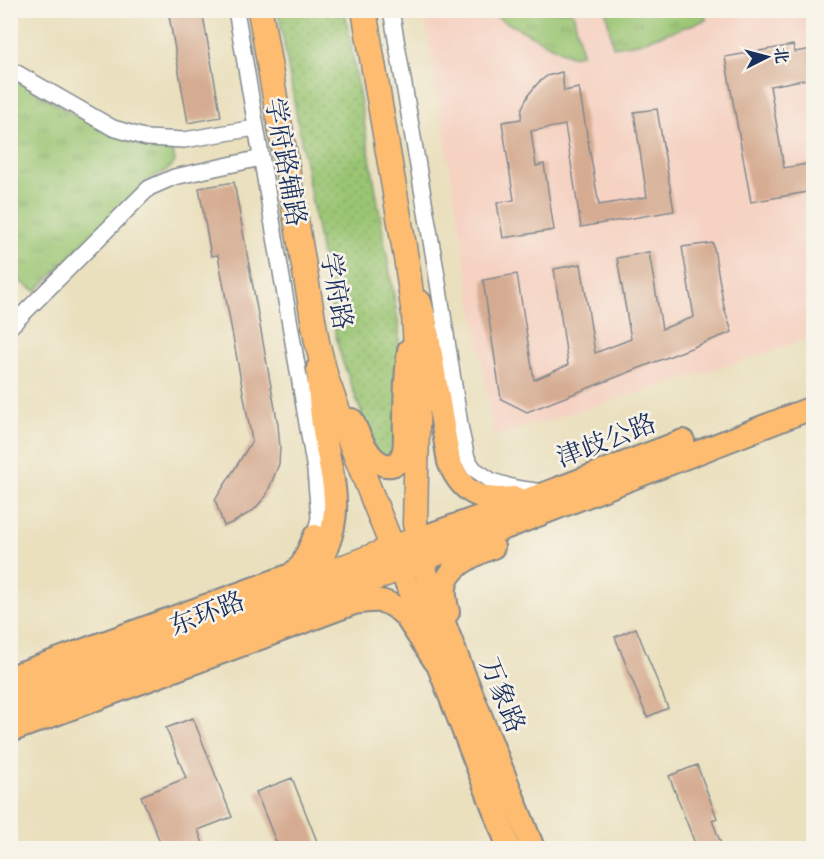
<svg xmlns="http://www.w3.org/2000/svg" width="824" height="859" font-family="Cardo,'Noto Serif SC',serif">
<defs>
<pattern id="grass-dots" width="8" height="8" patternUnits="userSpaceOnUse" patternTransform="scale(1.5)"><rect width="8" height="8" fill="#9ac572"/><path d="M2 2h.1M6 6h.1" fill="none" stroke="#7da061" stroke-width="1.8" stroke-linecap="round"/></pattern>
<pattern id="park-tufts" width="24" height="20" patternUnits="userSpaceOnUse" patternTransform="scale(1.5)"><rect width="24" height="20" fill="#9ac572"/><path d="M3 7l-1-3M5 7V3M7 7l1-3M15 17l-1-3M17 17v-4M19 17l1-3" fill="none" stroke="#7da061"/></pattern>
</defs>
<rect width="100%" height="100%" fill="#f7f3e8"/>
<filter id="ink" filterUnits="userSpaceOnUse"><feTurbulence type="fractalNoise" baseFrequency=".0167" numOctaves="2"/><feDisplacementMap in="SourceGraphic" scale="12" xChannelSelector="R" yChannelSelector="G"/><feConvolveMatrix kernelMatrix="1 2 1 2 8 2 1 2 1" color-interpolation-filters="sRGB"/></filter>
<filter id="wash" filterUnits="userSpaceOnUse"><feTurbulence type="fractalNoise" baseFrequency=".008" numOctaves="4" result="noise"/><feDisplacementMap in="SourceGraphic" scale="24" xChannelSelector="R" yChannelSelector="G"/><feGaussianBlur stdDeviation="1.35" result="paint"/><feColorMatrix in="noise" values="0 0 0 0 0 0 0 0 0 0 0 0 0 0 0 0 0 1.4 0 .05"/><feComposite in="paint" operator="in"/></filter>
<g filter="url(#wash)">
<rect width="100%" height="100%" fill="#eae0be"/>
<path fill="#f5d2c2" d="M424,11h389v325l-54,20 -265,81z"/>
<path fill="url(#grass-dots)" stroke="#5a7a68" stroke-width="1.5" d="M278,11h67l54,315v121l-8,11 -15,-5 -34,-93 -6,-23z"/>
<path fill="url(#park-tufts)" stroke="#5a7a68" stroke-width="1.5" d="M485,11h88l9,43 -12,2z
M606,11h99l1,9 -68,23 -25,4z
M10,75l58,36 41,21 28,12 28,4 8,3 2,11 -6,7 -21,11 -112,111 -25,-15z"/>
<g id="blocks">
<path fill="#d5ab91" d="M168,10h34l19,107 -33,6z
M793,45l2,7 18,-3v29l-43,8 14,82 29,-5v28l-62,11 -26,-145z
M562,72l2,19 15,-3 20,117 48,-8 -13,-85 23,-3 17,102 -93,16 -16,-102 -34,6 5,35 8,-2 10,66 -51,8 -6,-35 17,-3 -12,-78 19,-3 1,-11 7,-14 9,-11 9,-7z
M234,182l44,243 2,22 -1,17 -13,32 -12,14 -20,12 -10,4 -9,-26 37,-59 -34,-186 -7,1 -12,-68z
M713,243l11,64 8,25 -205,80 -26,-13 -18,-119 34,-6 17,106 34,-15 -14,-96 27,-5 14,89 36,-14 -14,-81 32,-6 13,77 32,-12 -12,-70z
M636,628l32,80 -21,9 -32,-80z
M193,718l39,99 -34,13 7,19h-42l-22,-53 45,-18 -20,-50z
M697,765l20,53 -5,2 11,29h-26l-28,-73z
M292,778l28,71h-41l-23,-57z"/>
</g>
</g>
<g filter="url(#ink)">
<use href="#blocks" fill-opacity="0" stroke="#82888e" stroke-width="1.5"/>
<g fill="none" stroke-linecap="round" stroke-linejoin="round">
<defs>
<path id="minor" d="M236,10l79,460 4,48 -4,18
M391,10l45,260 25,161 6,27 7,11 18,12 23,7 27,4
M10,69l103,59 34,10 37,2 71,-12
M10,327l139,-139 25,-11 87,-19"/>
<path id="primary" d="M420,302l5,18 24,142c13,32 32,40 66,36
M318,368c1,23 3,46 7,69 9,51 20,78 -6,127
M352,420c7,15 19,49 40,45 5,-1 8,-4 10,-9 5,-10 2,-25 3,-37 0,-23 1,-46 4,-69
M418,539l131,-47 134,-51
M401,569l108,279
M448,612c-2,-8 -4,-16 -3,-24 2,-22 30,-34 48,-41
M10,677l281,-102 11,-10 13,-29
M10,731l344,-128c24,-4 34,-5 52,14l29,44
M533,848l-76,-191 -27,-71 -7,-26 391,-153"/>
<path id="trunk" d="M260,10l57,332 10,39 11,30 63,158
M10,695l399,-153
M10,717l413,-157 -8,-36 3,-141 -4,-68 -7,-51 -43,-254"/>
</defs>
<use href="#minor" stroke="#82888e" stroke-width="18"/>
<use href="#primary" stroke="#82888e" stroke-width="26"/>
<use href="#trunk" stroke="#82888e" stroke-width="27"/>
<use href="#minor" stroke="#fff" stroke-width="15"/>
<use href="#primary" stroke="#fdbc6f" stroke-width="22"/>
<use href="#trunk" stroke="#fdbc6f" stroke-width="24"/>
</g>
</g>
<g text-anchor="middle" stroke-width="5" stroke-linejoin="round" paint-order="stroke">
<g font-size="26" fill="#1b2f5e" stroke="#f7f3e8">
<text transform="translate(286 162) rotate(80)" y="9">学府路辅路</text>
<text transform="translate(337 291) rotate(80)" y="9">学府路</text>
<text transform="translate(606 440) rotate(-21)" y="9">津歧公路</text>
<text transform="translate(207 613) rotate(-21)" y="9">东环路</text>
<text transform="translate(503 695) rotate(68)" y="9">万象路</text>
</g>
</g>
<rect width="824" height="859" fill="none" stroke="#f7f3e8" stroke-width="36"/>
<g transform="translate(767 57) rotate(84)" stroke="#f7f3e8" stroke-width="4.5" paint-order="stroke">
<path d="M0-4.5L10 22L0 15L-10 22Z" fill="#1b2f5e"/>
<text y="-9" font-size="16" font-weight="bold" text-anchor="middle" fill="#1b2f5e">北</text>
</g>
</svg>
